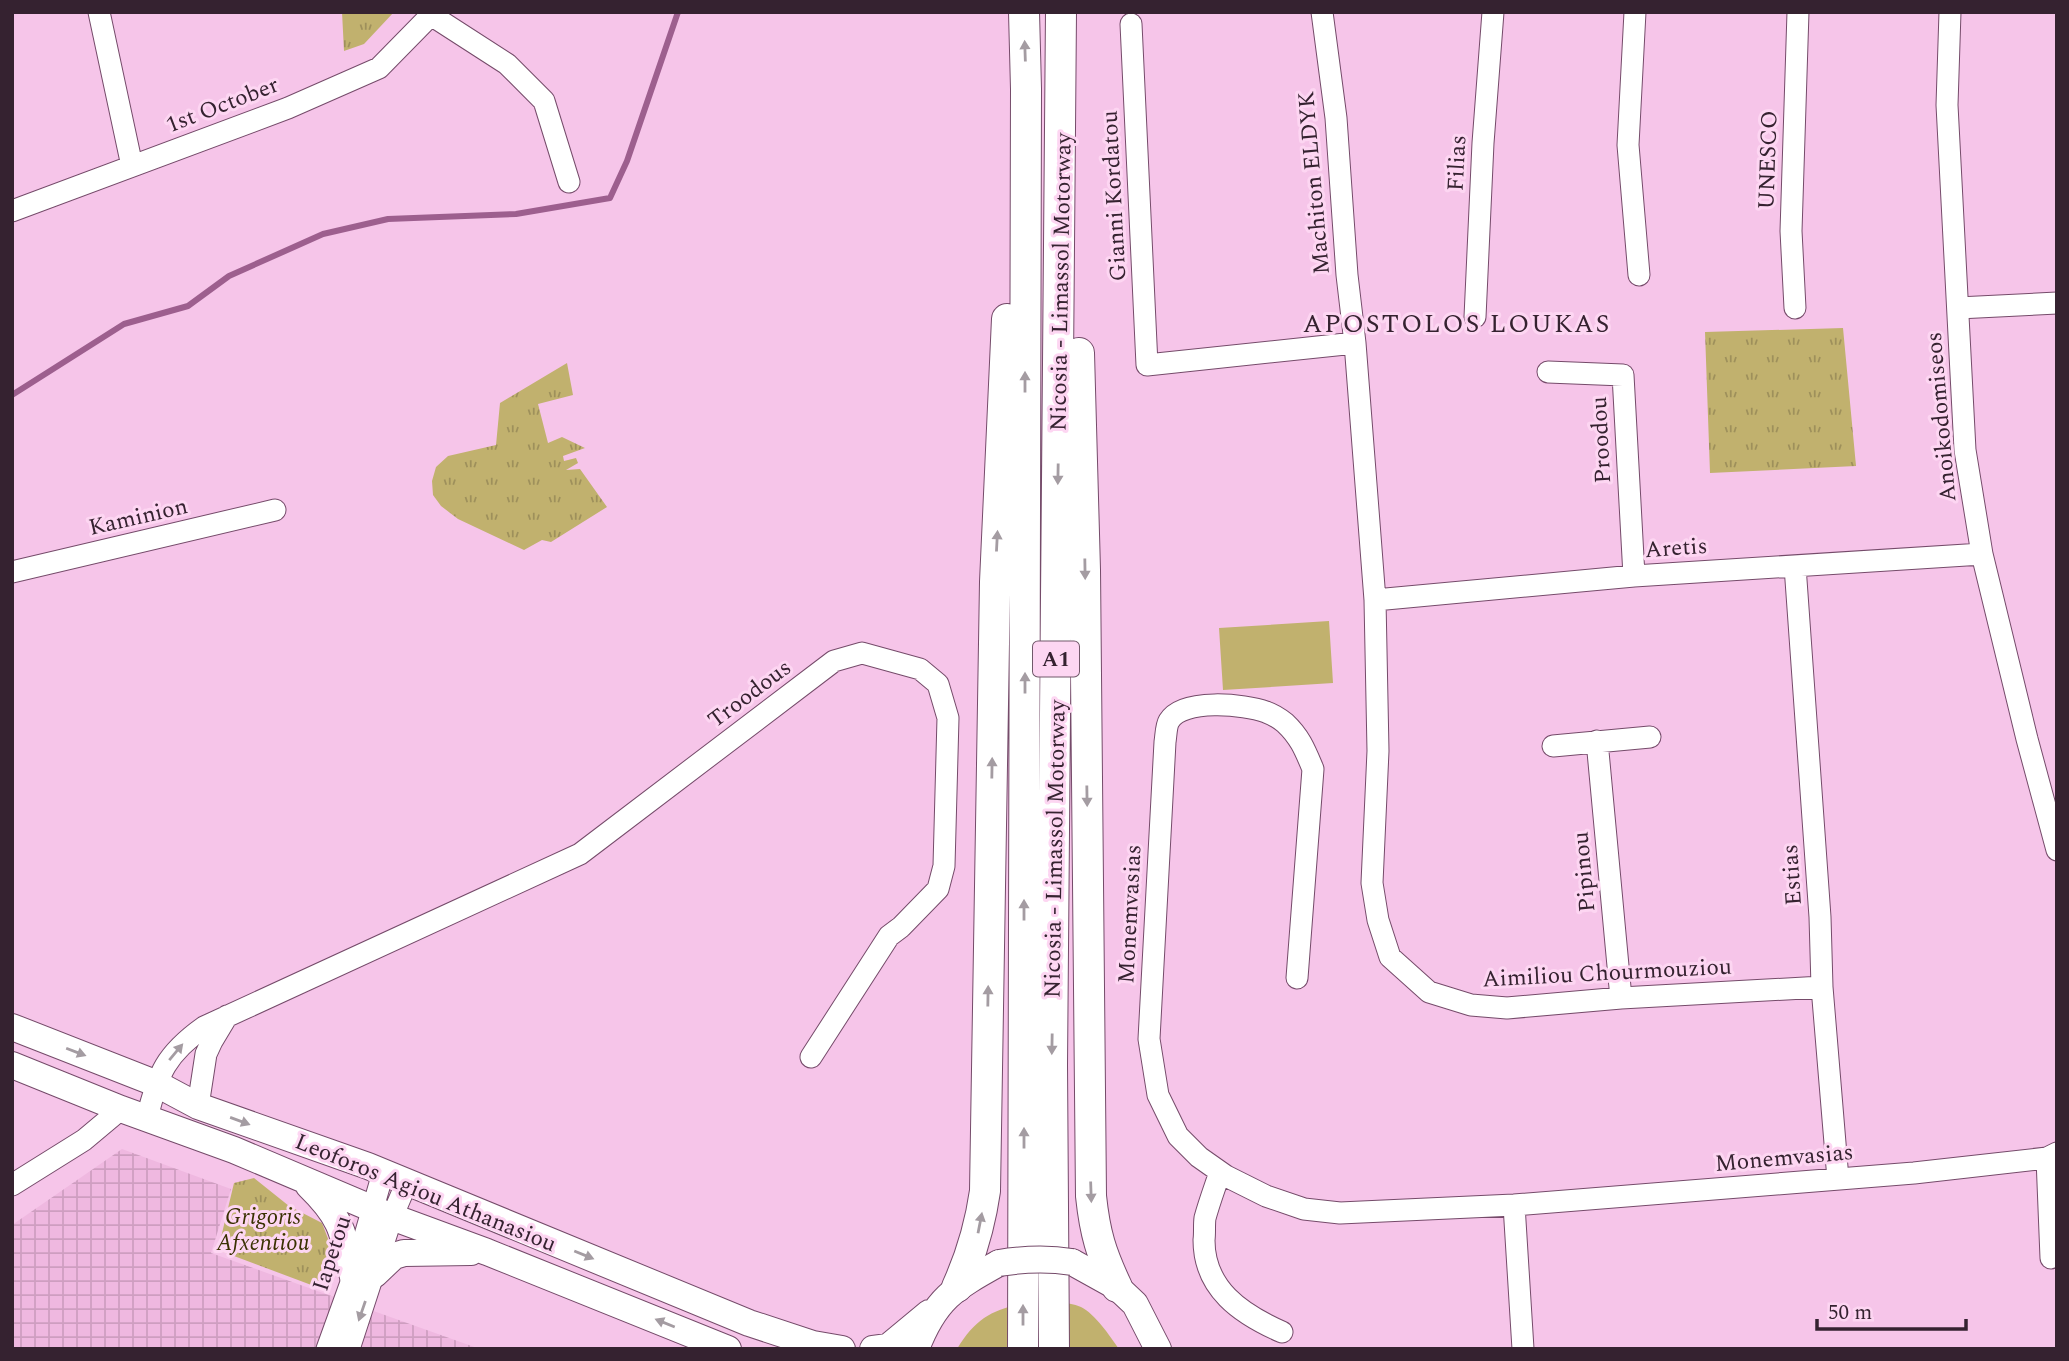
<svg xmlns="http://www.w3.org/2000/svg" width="2069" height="1361" font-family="Spectral,serif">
<defs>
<pattern id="industrial-grid" width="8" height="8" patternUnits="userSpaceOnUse" patternTransform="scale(1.75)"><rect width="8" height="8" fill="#efb8e0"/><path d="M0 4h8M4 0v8" fill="none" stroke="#ce9ec0"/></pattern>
<pattern id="park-tufts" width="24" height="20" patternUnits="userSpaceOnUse" patternTransform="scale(1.75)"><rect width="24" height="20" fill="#c1b16e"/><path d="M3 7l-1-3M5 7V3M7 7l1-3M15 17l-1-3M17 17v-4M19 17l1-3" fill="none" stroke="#9e905b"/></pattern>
</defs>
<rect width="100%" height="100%" fill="#f6c5e9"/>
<path fill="url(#industrial-grid)" d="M122,1149l109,40 -20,64 269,96h-468v-124z"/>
<path fill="#c1b16e" d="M1329,621l4,62 -110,7 -4,-62z
M1035,1301c15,1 32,0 46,6 14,7 29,29 38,42h-162c21,-35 41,-41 78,-48z"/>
<path fill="url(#park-tufts)" d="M342,12h52l-30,32 -20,7z
M1843,328l13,138 -146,7 -5,-141z
M567,363l6,32 -35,9 10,39 14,-6 23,11 -22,8 1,5 12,-3 2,5 -12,7 14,-1 27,38 -56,35 -9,-2 -18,10 -66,-31 -17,-13 -8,-11 -1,-14 4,-14 12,-11 48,-11 4,-42z
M254,1178l35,28 33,17 8,21 -2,28 -6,17 -104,-39 16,-67z"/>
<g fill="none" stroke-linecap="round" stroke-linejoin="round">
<path stroke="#9d5f8e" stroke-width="6" d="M12,395l112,-71 64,-18 41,-30 94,-42 65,-15 128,-5 94,-16 17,-37 51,-149"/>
<defs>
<path id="minor" d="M99,12l33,154
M1322,12l14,106 11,157 8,68 20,257 3,151 -6,132 6,37 12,37 39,35 42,13 36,3 114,-10 201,-11
M1635,12l-7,133 11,130
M1950,12l-3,93 18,345 17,104 45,185 30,111
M431,15l76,49 37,37 25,81
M1131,24l16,341 208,-22
M12,211l276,-103 91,-40 52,-53
M1795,308l-4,-77 7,-219
M1958,308l99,-5
M1475,317l8,-174 10,-131
M1548,372l75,3 11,201
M1795,566l25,351 2,70 16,192
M12,572l263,-62
M1375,600l259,-24 348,-22
M1597,741l24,257
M1553,746l97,-9
M1297,978l16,-209c-8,-19 -13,-32 -28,-46 -5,-4 -13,-9 -19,-11 -21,-8 -84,-14 -97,9 -3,5 -3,15 -4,21l-16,297 9,56 20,41 21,21 27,19 40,20 38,13 36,4 174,-8 400,-32 133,-15 10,-5
M198,1106l8,-52 6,-13 15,-25
M147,1118c11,-45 19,-64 57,-91l376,-173 254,-193 28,-8 58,16 18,15 10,34 -4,148 -6,23 -37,38 -12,9 -78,121
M2047,1158l4,100
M1220,1172c-5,15 -11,31 -15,46 -1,7 0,15 -1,22 0,49 37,74 78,92
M12,1185l72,-45 37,-31
M1514,1205l9,144
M327,1349l26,-72 30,-104
M349,1349l43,-132 15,-35"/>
<path id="major" d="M12,1027l143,56 43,23 170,60 381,157 64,21 29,5
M12,1065l109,44 113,41 158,67 95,35 241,97
M309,1186c34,33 34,47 44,91
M1072,1262l45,25 18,17 23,45
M375,1274l19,-18 10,-3 67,-1
M873,1349l15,-2 41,-34
M916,1349c19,-50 38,-61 83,-86"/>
<path id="highway" d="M1079,353l6,217 6,626c4,38 10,57 26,91
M957,1287c15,-33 23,-61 28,-96l10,-609 12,-263
M1023,1349l3,-1260 -2,-77
M1054,1349l-2,-284 9,-1053"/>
</defs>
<use href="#minor" stroke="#754b6a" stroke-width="23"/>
<use href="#major" stroke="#754b6a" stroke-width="28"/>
<use href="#highway" stroke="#754b6a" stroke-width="32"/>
<use href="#minor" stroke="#fff" stroke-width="21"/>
<use href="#major" stroke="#fff" stroke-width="26"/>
<use href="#highway" stroke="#fff" stroke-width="30"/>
<defs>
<path id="major-bridge" d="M999,1263c25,-4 48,-5 73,-1"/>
</defs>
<use href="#major-bridge" stroke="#754b6a" stroke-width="28" stroke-linecap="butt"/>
<use href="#major-bridge" stroke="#fff" stroke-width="26"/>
</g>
<defs><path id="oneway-solid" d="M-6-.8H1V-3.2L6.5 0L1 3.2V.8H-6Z" transform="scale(1.75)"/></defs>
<g fill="#a49ca2">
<use href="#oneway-solid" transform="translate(1025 51) rotate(-92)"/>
<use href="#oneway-solid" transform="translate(1025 382) rotate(-90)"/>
<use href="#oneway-solid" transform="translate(1058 474) rotate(91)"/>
<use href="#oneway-solid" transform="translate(997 541) rotate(-87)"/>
<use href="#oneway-solid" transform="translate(1085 569) rotate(89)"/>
<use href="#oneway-solid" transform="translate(1025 683) rotate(-90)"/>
<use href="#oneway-solid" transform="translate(992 768) rotate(-89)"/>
<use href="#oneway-solid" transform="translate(1087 796) rotate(89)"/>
<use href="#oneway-solid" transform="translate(1024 910) rotate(-90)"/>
<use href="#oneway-solid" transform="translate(988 996) rotate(-89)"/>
<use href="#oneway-solid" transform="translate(1052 1044) rotate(91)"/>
<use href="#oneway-solid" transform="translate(76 1052) rotate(21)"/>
<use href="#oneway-solid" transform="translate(176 1052) rotate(-50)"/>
<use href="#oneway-solid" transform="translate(240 1121) rotate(20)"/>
<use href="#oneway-solid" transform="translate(1024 1138) rotate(-90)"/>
<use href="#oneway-solid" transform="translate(1091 1192) rotate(88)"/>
<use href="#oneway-solid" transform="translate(980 1223) rotate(-79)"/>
<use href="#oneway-solid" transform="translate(584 1255) rotate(22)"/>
<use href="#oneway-solid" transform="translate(362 1311) rotate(109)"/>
<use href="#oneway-solid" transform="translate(1023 1315) rotate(-90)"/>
<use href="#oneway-solid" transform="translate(665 1323) rotate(-158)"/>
</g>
<g text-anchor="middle" stroke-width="6" stroke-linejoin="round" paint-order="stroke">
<rect fill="#fdd6f2" stroke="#71586a" stroke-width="2" x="1033" y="641.5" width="46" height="35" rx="5"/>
<g font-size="21" font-weight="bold" fill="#352230">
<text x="1056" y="666">A1</text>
</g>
<g font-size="23" fill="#352230" stroke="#fdd6f2">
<text transform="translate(222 104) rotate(-21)" y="8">1st October</text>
<text transform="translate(1767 160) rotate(-88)" y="8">UNESCO</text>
<text transform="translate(1456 163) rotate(-87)" y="8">Filias</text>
<text transform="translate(1313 183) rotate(-95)" y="8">Machiton ELDYK</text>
<text transform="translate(1113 196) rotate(-93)" y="8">Gianni Kordatou</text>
<text transform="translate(1060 282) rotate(-89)" y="8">Nicosia - Limassol Motorway</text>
<text transform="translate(1940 417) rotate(-95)" y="8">Anoikodomiseos</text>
<text transform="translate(1600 440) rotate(-93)" y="8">Proodou</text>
<text transform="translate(138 516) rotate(-13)" y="8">Kaminion</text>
<text transform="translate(1676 547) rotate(-4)" y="8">Aretis</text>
<text transform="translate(749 693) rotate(-37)" y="8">Troodous</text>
<text transform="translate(1054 849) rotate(-89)" y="8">Nicosia - Limassol Motorway</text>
<text transform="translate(1583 872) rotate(-95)" y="8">Pipinou</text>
<text transform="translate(1791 875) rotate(-94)" y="8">Estias</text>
<text transform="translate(1129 914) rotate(-87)" y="8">Monemvasias</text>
<text transform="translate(1607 972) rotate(-3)" y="8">Aimiliou Chourmouziou</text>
<text transform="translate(1784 1157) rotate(-5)" y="8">Monemvasias</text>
<text transform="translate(426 1192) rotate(22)" y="8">Leoforos Agiou Athanasiou</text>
<text transform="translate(331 1253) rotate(-72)" y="8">Iapetou</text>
</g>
<g font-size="23" font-style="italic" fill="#3a3102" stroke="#fdd6f2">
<text x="263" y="1224">Grigoris<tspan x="263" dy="26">Afxentiou</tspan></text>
</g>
<g font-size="26" letter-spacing="2" fill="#352230" stroke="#fdd6f2">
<text x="1457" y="332">APOSTOLOS LOUKAS</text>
</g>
</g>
<rect width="2069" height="1361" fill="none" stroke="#352230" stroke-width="28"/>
<path d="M1817 1319v10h149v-10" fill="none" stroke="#352230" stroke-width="3.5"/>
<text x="1828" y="1319" font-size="21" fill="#352230" stroke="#fdd6f2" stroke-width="5" paint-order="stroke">50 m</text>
</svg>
